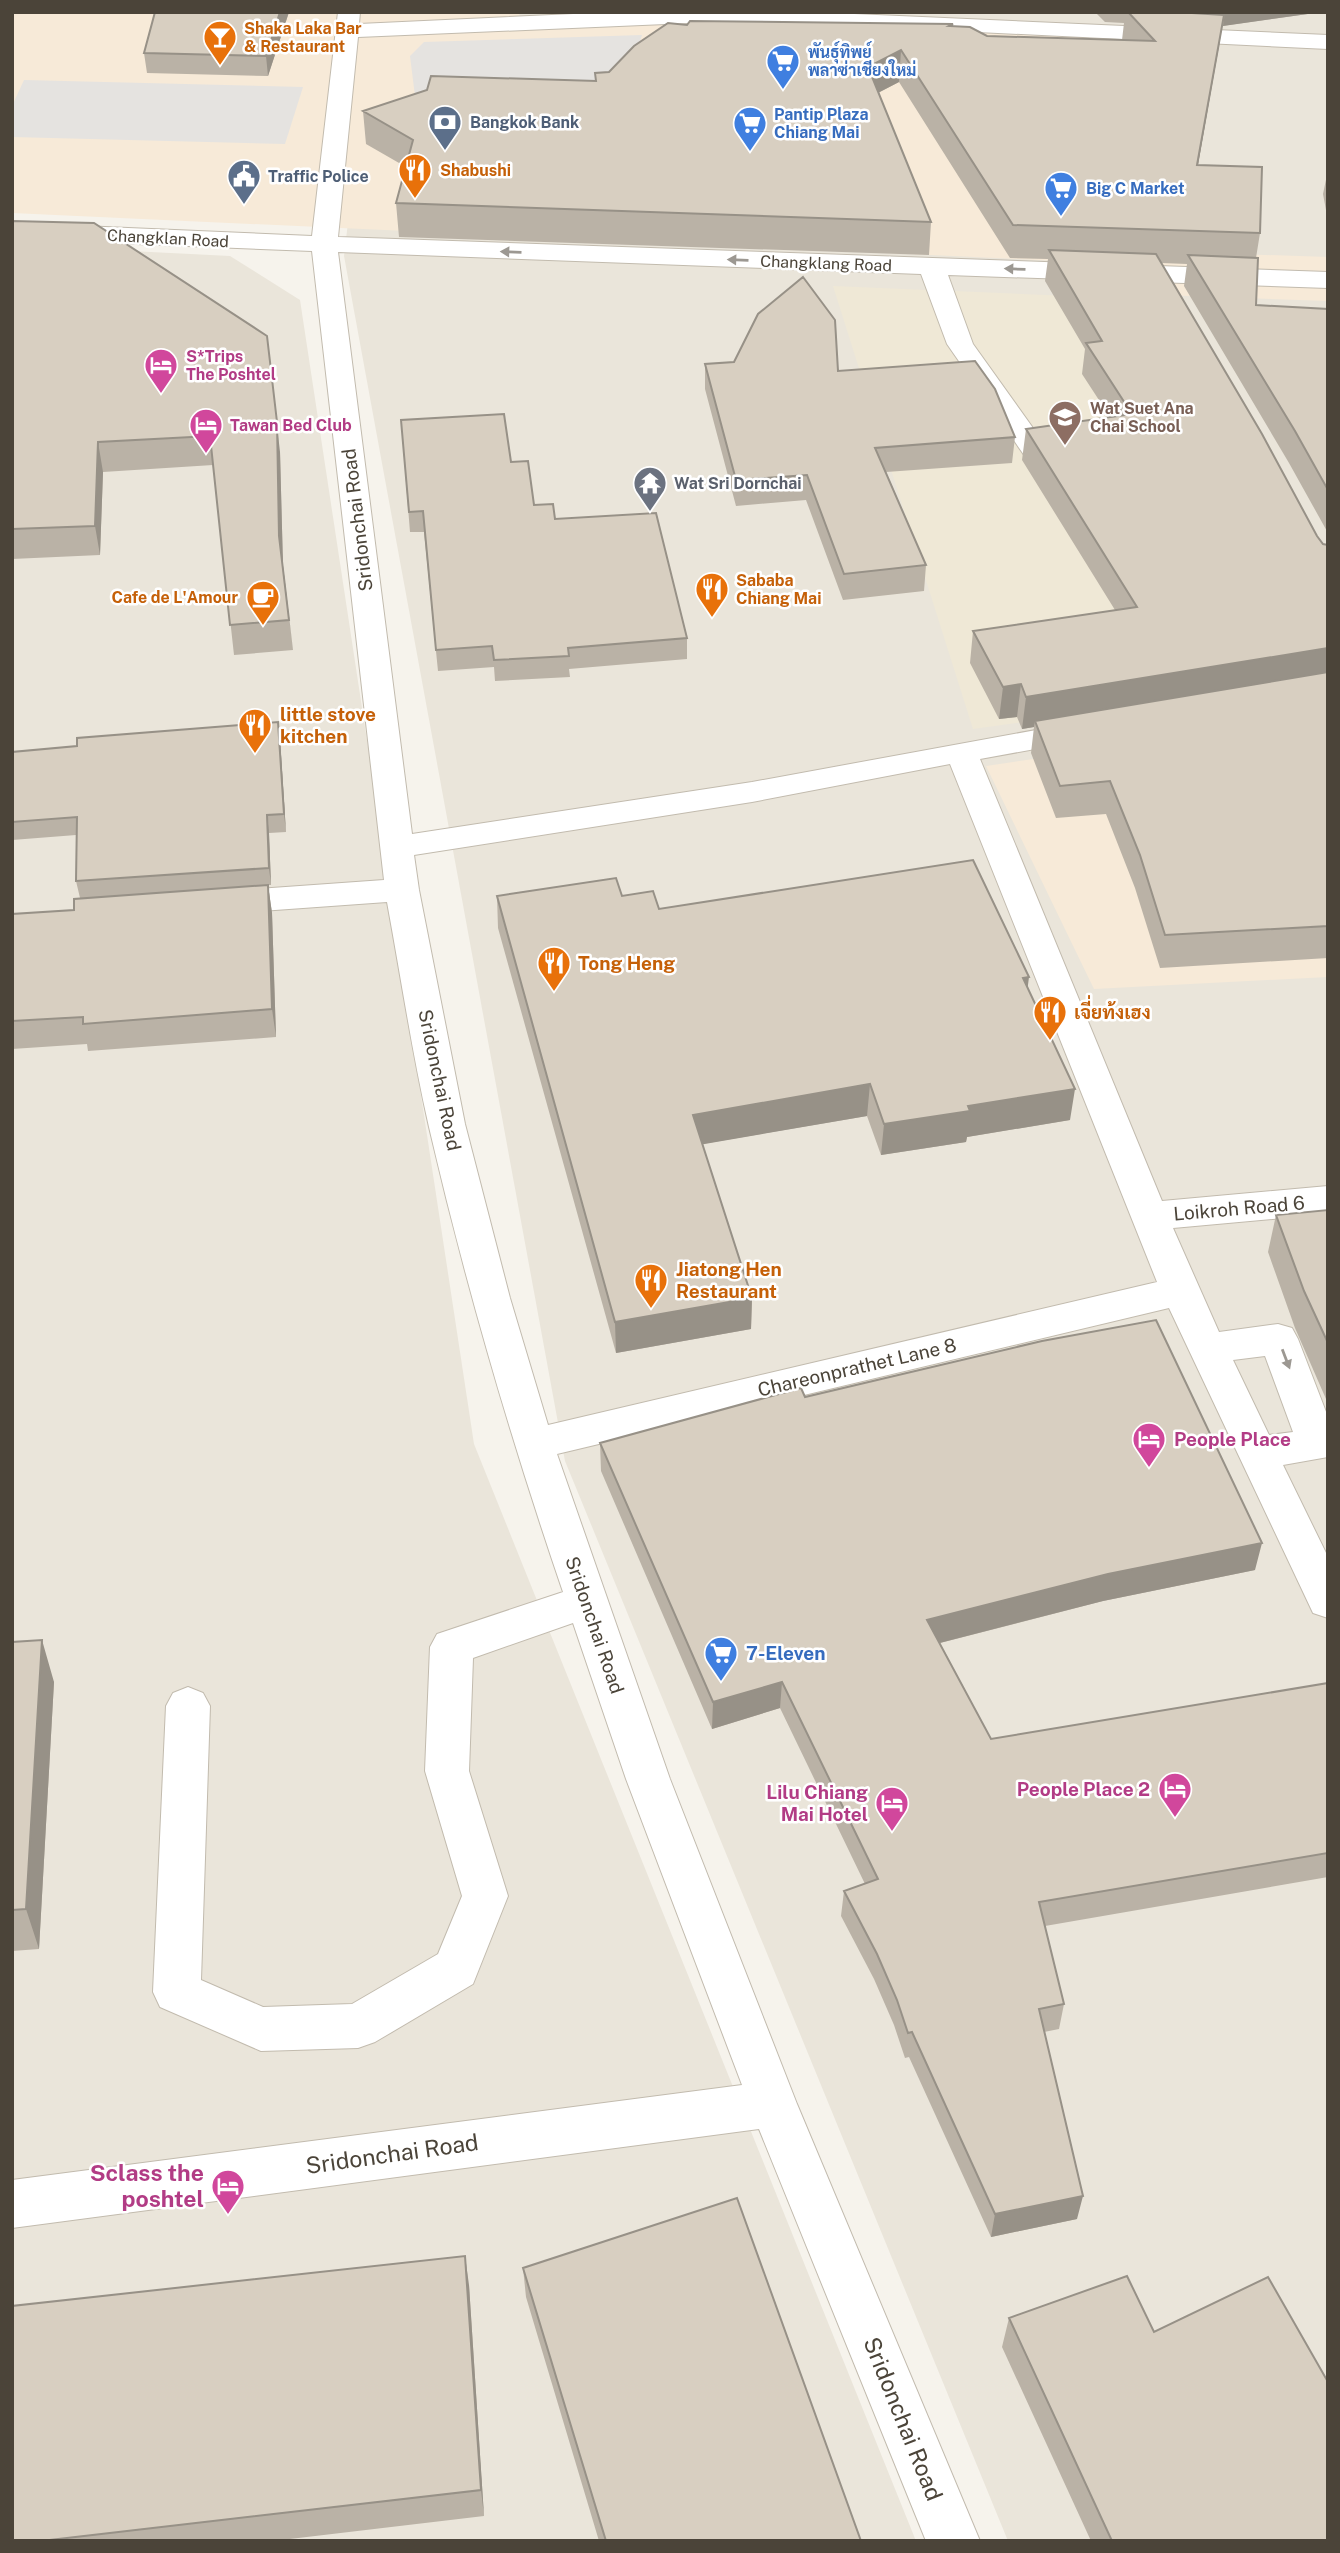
<svg xmlns="http://www.w3.org/2000/svg" width="1340" height="2553" font-family="'Public Sans',Sarabun,sans-serif">
<rect width="100%" height="100%" fill="#f6f3ec"/>
<path fill="#eae5da" d="M373,12h955v2529h-320l-443,-1080 -221,-1205z
M12,245l218,11 70,44 174,1144 442,1097h-904z"/>
<path fill="#f7ead8" d="M12,12h507l1,13 177,-4 222,7 190,10 -3,225 -1094,-50z
M1143,251l185,6v44l-195,-7z
M1328,716v261l-234,12 -108,-223z"/>
<path fill="#efe8d6" d="M833,286l330,14 165,379 -355,50z"/>
<path fill="#e5e3e0" d="M642,35l-4,13 -45,46 -178,2 -5,-40 14,-14z
M24,80l279,7 -18,57 -273,-7v-31z"/>
<g fill="none" stroke-linecap="round" stroke-linejoin="round">
<defs>
<path id="minor" d="M338,12h22l-1,12 258,-12h192l519,23v14l-411,-20 -228,-6 -331,14 -20,200 990,35v16l-380,-13 25,69 75,105 -4,6 -10,2 -10,-2 -77,-111 -26,-70 -583,-22 74,582 340,-52 333,-61 11,3 5,7 -5,7 -116,21 182,442 166,-15v28l-155,14 46,104 59,-8 14,4 6,11 30,78v40l-45,8 45,92v61l-15,-5 -144,-305 -612,146 113,325 127,325 183,437h-54l-167,-412 -747,99v-48l730,-95 -116,-306 -53,-156 -100,35 -4,113 39,125 -35,88 -98,58 -17,6 -97,3 -101,-44 -7,-15 13,-286 7,-13 15,-6 15,6 7,13 -9,274 62,27 89,-3 86,-50 24,-58 -37,-125 5,-124 7,-13 126,-42c-53,-155 -97,-306 -134,-465 -17,-74 -28,-150 -42,-225l-170,12 -12,-3 -5,-8 5,-8 12,-3 167,-12 -72,-629 -300,-12v-16l300,13zM950,764l207,518 -609,143 -38,-127 -45,-174 -46,-234 -5,-35 338,-53zM1265,1356l28,76 -24,3 -36,-75z"/>
</defs>
<use href="#minor" stroke="#c2bbae" stroke-width="2"/>
<use href="#minor" fill="#fff" fill-rule="evenodd"/>
</g>
<path fill="#bab2a6" d="M289,12l-21,64 -121,-3 -3,-20z
M1095,12h227l-100,14 -24,139 62,68 -4,25v47l72,4v224l-39,-70 -105,-177 3,-22 -26,-1 156,273 6,8 5,1v413l-168,10 -25,-80 -29,-74 -50,4 -25,-65 3,-26 -12,2 -5,-12 -18,2 -29,-56 3,-32 142,-21 -93,-150 4,-31 84,-12 -28,-43 3,-25 -40,-68 3,-22 -38,-1 -111,-176 -21,11 53,129 -2,33 -530,-18 -3,-34 10,-36 -40,-23 -3,-33 233,-30 -1,-8 14,-1 78,-47 266,1 34,10 135,4 2,-17 -19,-1z
M1328,170v51l-5,-27z
M12,221l268,231 3,114 10,84 -59,5 -21,-190 -110,7 -3,83 -88,4z
M705,364l133,7 177,66 -3,26 -126,9 40,93 -2,26 -81,9 -37,-100 -70,6 -31,-117z
M401,420l110,42 23,43 21,14 132,119v21l-118,10 1,8 -75,4 -1,-14 -56,4 -14,-139h-14z
M278,722l2,17 6,93 -17,1 2,52h-3l4,28 4,124 -188,14 -1,-7 -75,5v-135l62,-4 6,-12 -4,-17v-46l-64,5v-88l65,-6z
M497,896h125l37,13 369,79 42,132 -103,17 -1,5 -85,13 -14,-39 -165,28 50,154 -1,31 -135,24 -118,-425z
M1328,1210v189h-2l-31,-71 -27,-76 8,-37z
M805,1397l450,173 -152,31 -163,42 51,96 337,-56v194l-283,49 19,78 -5,25 -15,3 33,187 -86,18 -82,-180 -4,1 -11,-33 -20,-46 -33,-63 3,-25 21,-7 -85,-176 -68,21 -111,-258 -1,-28z
M12,1642l42,40 -15,267 -27,2z
M523,2268l338,273h-262l-73,-244z
M469,2285l15,231 -211,25h-261z
M1009,2318l145,14 174,209h-237l-89,-194z"/>
<path fill="#979187" d="M280,12h9l-21,64 -2,-20z
M1225,12h97l-99,14z
M1224,15l-5,31 -27,152 5,-33z
M901,50l-2,32 -33,17 2,-32z
M267,336l13,116 3,114 10,84 -14,-114z
M98,442l5,30 -3,83 -5,-29z
M1328,648v31l-293,42 -1,6 -12,2 4,-32z
M1021,684l-4,33 -18,2 4,-32z
M278,722l2,17 6,93 -2,-18z
M267,815l2,18 2,52 -2,-17z
M268,885l4,28 4,124 -4,-28z
M1029,977l-4,31 -2,-30z
M870,1084l-3,32 -174,30v-31z
M1075,1089l-5,31 -103,17 -1,5 -85,13 3,-31 84,-18z
M752,1298l-1,31 -135,24 -1,-31z
M1262,1543l-7,27 -152,31 -179,46 3,-27 181,-46z
M42,1640l12,42 -15,267 -13,-40z
M782,1682l-2,26 -68,21 1,-27z
M1083,2196l-6,23 -86,18 4,-23z
M465,2256l4,29 15,231 -3,-26z"/>
<path fill="#d8cfc1" stroke="#979187" stroke-width="2" d="M155,12h125l-14,44 -122,-3z
M1128,12h48l48,3 -27,150 65,2 -2,66 -247,-8 -112,-175 -33,17 63,155 -535,-19 17,-63 -50,-29 64,-21 4,-14 165,5 -1,-8 14,-1 25,-26 34,-23 19,2 3,-4 263,3 -4,2 21,1 17,9 168,5z
M12,221l82,2 173,113 10,86 2,114 10,84 -59,5 -20,-189 -112,6 -3,84 -83,3z
M1049,250l107,4 106,180 55,102 6,8 5,1v103l-302,49 -5,-13 -18,3 -30,-56 164,-24 -111,-178 106,-15 -46,-71 16,-2z
M1188,255l70,3 -2,47 72,4v181l-33,-59z
M803,277l32,43 3,51 137,-10 20,28 20,48 -140,11 51,117 -82,9 -37,-99 -71,5 -31,-116 29,-2 24,-48z
M504,414l7,48 17,-1 6,44 19,-1 2,15 101,-6 31,125 -119,10 1,8 -75,4 -2,-14 -56,4 -13,-139 -14,1 -8,-92z
M1328,672v254l-163,9 -25,-80 -30,-74 -50,5 -25,-65z
M278,722l6,92 -17,1 2,53 -193,13 1,-64 -65,5v-70l65,-6v-8z
M973,860l56,117 -6,1 52,111 -107,17 2,5 -86,13 -14,-40 -177,31 59,183 -137,24 -118,-426 119,-18 6,18 31,-5 6,18z
M268,885l4,124 -189,15v-7l-71,4v-107l62,-4v-11z
M1328,1210v133l-24,-52 -28,-76z
M1156,1320l106,223 -154,31 -181,46 64,119 337,-56v170l-289,49 25,102 -25,5 44,187 -88,18 -83,-182 -4,1 -11,-33 -20,-46 -33,-63 34,-12 -96,-197 -69,20 -113,-259 201,-55 4,9 237,-56z
M42,1640l-16,269 -14,1v-268z
M737,2198l124,343h-255l-83,-273z
M465,2256l16,234 -440,51h-29v-235z
M1127,2276l27,56 114,-55 60,105v159h-216l-103,-223z"/>
<defs><path id="oneway-solid" d="M-6-.8H1V-3.2L6.5 0L1 3.2V.8H-6Z" transform="scale(1.75)"/></defs>
<g fill="#9c9892">
<use href="#oneway-solid" transform="translate(511 252) rotate(-178)"/>
<use href="#oneway-solid" transform="translate(738 260) rotate(-178)"/>
<use href="#oneway-solid" transform="translate(1015 269) rotate(-178)"/>
<use href="#oneway-solid" transform="translate(1286 1359) rotate(69)"/>
</g>
<defs>
<symbol id="bar-pin" viewBox="-11 -11 22 30"><path d="M0 17L-7.5 6A9.5 9.5 0 1 1 7.5 6Z" fill="#e8710a" stroke="#fff"/><path d="M-6-5H6L.8 .8V4.5H3.5V6h-7V4.5H-.8V.8Z" fill="#fff"/></symbol>
<symbol id="supermarket-pin" viewBox="-11 -11 22 30"><path d="M0 17L-7.5 6A9.5 9.5 0 1 1 7.5 6Z" fill="#3f7fe0" stroke="#fff"/><path d="M-6-5.5h2.5l.6 2H6L4.5 2H-2.5L-4.4-4H-6ZM-1.5 3.2a1.3 1.3 0 1 0 .1 0ZM3 3.2a1.3 1.3 0 1 0 .1 0Z" fill="#fff"/></symbol>
<symbol id="bank-pin" viewBox="-11 -11 22 30"><path d="M0 17L-7.5 6A9.5 9.5 0 1 1 7.5 6Z" fill="#5c6f8a" stroke="#fff"/><path d="M-6-4H6V4H-6ZM0-2.3a2.3 2.3 0 1 0 0 4.6a2.3 2.3 0 1 0 0-4.6Z" fill="#fff"/></symbol>
<symbol id="restaurant-pin" viewBox="-11 -11 22 30"><path d="M0 17L-7.5 6A9.5 9.5 0 1 1 7.5 6Z" fill="#e8710a" stroke="#fff"/><path d="M-5-6h1v4h1v-4h1v4h1v-4h1v5L-1.5 .5V6h-2V.5L-5-1ZM5-6V6H3V1.5H1.5Q1.5-4 5-6Z" fill="#fff"/></symbol>
<symbol id="civic-pin" viewBox="-11 -11 22 30"><path d="M0 17L-7.5 6A9.5 9.5 0 1 1 7.5 6Z" fill="#5c6f8a" stroke="#fff"/><path d="M-.6-6.5H3V-4.5H.6V-3L4-1V1h2V6H-6V1h2V-1L-.6-3ZM-1.2 2.5V6h2.4V2.5Z" fill="#fff"/></symbol>
<symbol id="hotel-pin" viewBox="-11 -11 22 30"><path d="M0 17L-7.5 6A9.5 9.5 0 1 1 7.5 6Z" fill="#d1479c" stroke="#fff"/><path d="M-6-4.5h1.5V1H6V5H4.5V3h-9V5H-6ZM-4 0a1.8 1.8 0 1 1 3.6 0ZM.5 0V-2.5h3Q6-2.5 6 0Z" fill="#fff"/></symbol>
<symbol id="school-pin" viewBox="-11 -11 22 30"><path d="M0 17L-7.5 6A9.5 9.5 0 1 1 7.5 6Z" fill="#8d6e63" stroke="#fff"/><path d="M0-5L7-2L0 1L-7-2ZM-4 1L0 2.5L4 1V4Q0 6-4 4Z" fill="#fff"/></symbol>
<symbol id="temple-pin" viewBox="-11 -11 22 30"><path d="M0 17L-7.5 6A9.5 9.5 0 1 1 7.5 6Z" fill="#6b7280" stroke="#fff"/><path d="M0-6L5-2H3V0L6.5 2.5H4V6H1.5V3h-3V6H-4V2.5H-6.5L-3 0V-2H-5Z" fill="#fff"/></symbol>
<symbol id="cafe-pin" viewBox="-11 -11 22 30"><path d="M0 17L-7.5 6A9.5 9.5 0 1 1 7.5 6Z" fill="#e8710a" stroke="#fff"/><path d="M-5.5-4.5H6V0H3Q3 3.5 0 3.5H-2.5Q-5.5 3.5-5.5 0ZM3-3.2v2h1.7v-2ZM-6 4.5H4V6H-6Z" fill="#fff"/></symbol>
</defs>
<g fill-rule="evenodd">
<use href="#bar-pin" x="201" y="18" width="38" height="52"/>
<use href="#supermarket-pin" x="764" y="42" width="38" height="52"/>
<use href="#bank-pin" x="426" y="103" width="38" height="52"/>
<use href="#supermarket-pin" x="731" y="104" width="38" height="52"/>
<use href="#restaurant-pin" x="396" y="151" width="38" height="52"/>
<use href="#civic-pin" x="225" y="157" width="38" height="52"/>
<use href="#supermarket-pin" x="1042" y="169" width="38" height="52"/>
<use href="#hotel-pin" x="142" y="346" width="38" height="52"/>
<use href="#school-pin" x="1046" y="398" width="38" height="52"/>
<use href="#hotel-pin" x="187" y="406" width="38" height="52"/>
<use href="#temple-pin" x="631" y="464" width="38" height="52"/>
<use href="#restaurant-pin" x="693" y="570" width="38" height="52"/>
<use href="#cafe-pin" x="244" y="578" width="38" height="52"/>
<use href="#restaurant-pin" x="236" y="706" width="38" height="52"/>
<use href="#restaurant-pin" x="535" y="944" width="38" height="52"/>
<use href="#restaurant-pin" x="1031" y="993" width="38" height="52"/>
<use href="#restaurant-pin" x="632" y="1261" width="38" height="52"/>
<use href="#hotel-pin" x="1130" y="1420" width="38" height="52"/>
<use href="#supermarket-pin" x="702" y="1634" width="38" height="52"/>
<use href="#hotel-pin" x="1156" y="1770" width="38" height="52"/>
<use href="#hotel-pin" x="873" y="1784" width="38" height="52"/>
<use href="#hotel-pin" x="209" y="2167" width="38" height="52"/>
</g>
<g text-anchor="middle" stroke-width="5" stroke-linejoin="round" paint-order="stroke">
<g font-size="16" font-weight="bold" fill="#c56008" stroke="#fff" text-anchor="start">
<text x="244" y="34">Shaka Laka Bar<tspan x="244" dy="18">&amp; Restaurant</tspan></text>
<text x="440" y="176">Shabushi</text>
<text x="736" y="586">Sababa<tspan x="736" dy="18">Chiang Mai</tspan></text>
<text x="238" y="603" text-anchor="end">Cafe de L'Amour</text>
</g>
<g font-size="16" font-weight="bold" fill="#366cbe" stroke="#fff" text-anchor="start">
<text x="808" y="58">พันธุ์ทิพย์<tspan x="808" dy="18">พลาซ่าเชียงใหม่</tspan></text>
<text x="774" y="120">Pantip Plaza<tspan x="774" dy="18">Chiang Mai</tspan></text>
<text x="1086" y="194">Big C Market</text>
</g>
<g font-size="16" font-weight="bold" fill="#4e5e75" stroke="#fff" text-anchor="start">
<text x="470" y="128">Bangkok Bank</text>
<text x="268" y="182">Traffic Police</text>
</g>
<g font-size="16" fill="#4b4439" stroke="#fff">
<text transform="translate(168 238) rotate(3)" y="6">Changklan Road</text>
<text transform="translate(826 263) rotate(2)" y="6">Changklang Road</text>
</g>
<g font-size="16" font-weight="bold" fill="#b23c85" stroke="#fff" text-anchor="start">
<text x="186" y="362">S*Trips<tspan x="186" dy="18">The Poshtel</tspan></text>
<text x="230" y="431">Tawan Bed Club</text>
</g>
<g font-size="16" font-weight="bold" fill="#785e54" stroke="#fff" text-anchor="start">
<text x="1090" y="414">Wat Suet Ana<tspan x="1090" dy="18">Chai School</tspan></text>
</g>
<g font-size="16" font-weight="bold" fill="#5b616d" stroke="#fff" text-anchor="start">
<text x="674" y="489">Wat Sri Dornchai</text>
</g>
<g font-size="19" fill="#4b4439" stroke="#fff">
<text transform="translate(357 520) rotate(-97)" y="7">Sridonchai Road</text>
<text transform="translate(440 1080) rotate(78)" y="7">Sridonchai Road</text>
<text transform="translate(1239 1208) rotate(-5)" y="7">Loikroh Road 6</text>
<text transform="translate(857 1367) rotate(-13)" y="7">Chareonprathet Lane 8</text>
<text transform="translate(595 1625) rotate(71)" y="7">Sridonchai Road</text>
</g>
<g font-size="19" font-weight="bold" fill="#c56008" stroke="#fff" text-anchor="start">
<text x="280" y="721">little stove<tspan x="280" dy="22">kitchen</tspan></text>
<text x="578" y="970">Tong Heng</text>
<text x="1074" y="1019">เจี่ยท้งเฮง</text>
<text x="676" y="1276">Jiatong Hen<tspan x="676" dy="22">Restaurant</tspan></text>
</g>
<g font-size="19" font-weight="bold" fill="#b23c85" stroke="#fff" text-anchor="end">
<text x="1174" y="1446" text-anchor="start">People Place</text>
<text x="1150" y="1796">People Place 2</text>
<text x="868" y="1799">Lilu Chiang<tspan x="868" dy="22">Mai Hotel</tspan></text>
</g>
<g font-size="19" font-weight="bold" fill="#366cbe" stroke="#fff" text-anchor="start">
<text x="746" y="1660">7-Eleven</text>
</g>
<g font-size="23" fill="#4b4439" stroke="#fff">
<text transform="translate(392 2154) rotate(-8)" y="8">Sridonchai Road</text>
<text transform="translate(903 2419) rotate(68)" y="8">Sridonchai Road</text>
</g>
<g font-size="23" font-weight="bold" fill="#b23c85" stroke="#fff" text-anchor="end">
<text x="204" y="2181">Sclass the<tspan x="204" dy="26">poshtel</tspan></text>
</g>
</g>
<rect width="1340" height="2553" fill="none" stroke="#4b4439" stroke-width="28"/>
</svg>
